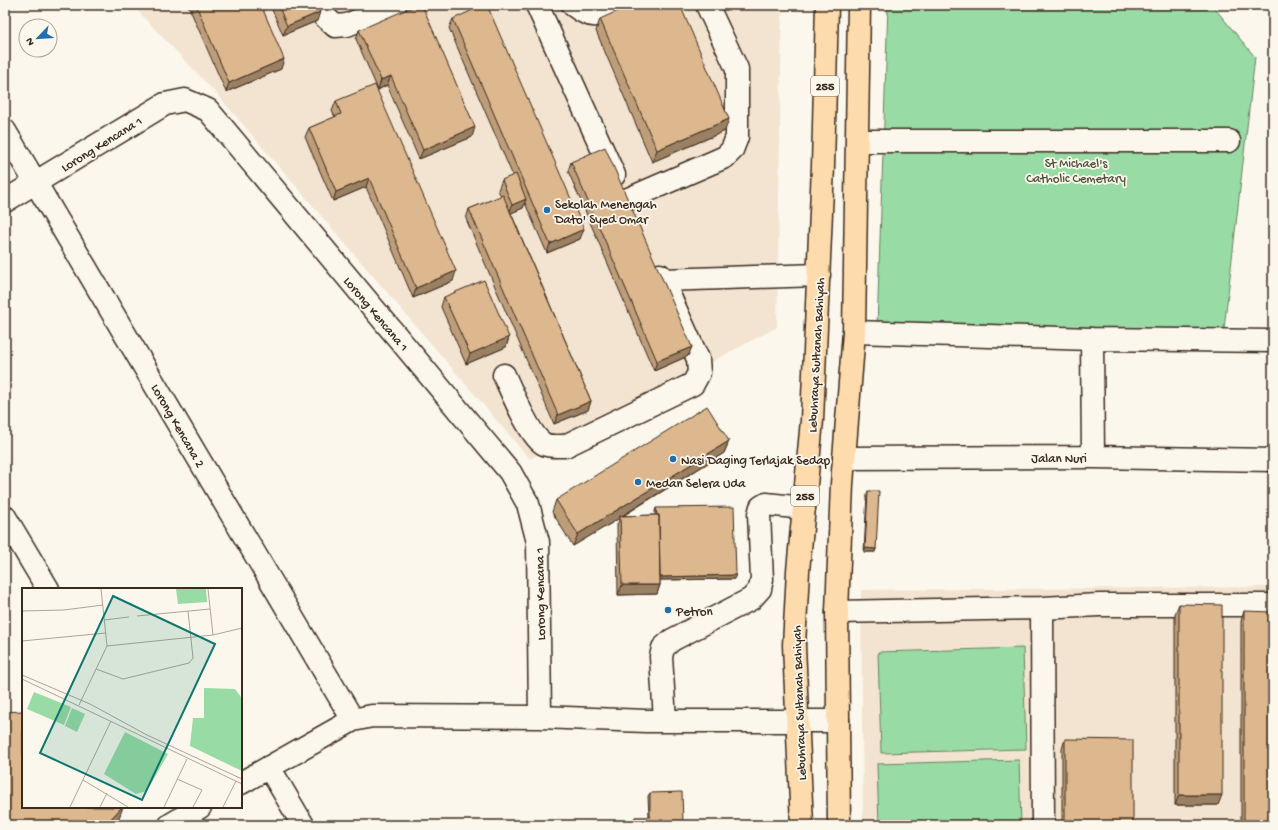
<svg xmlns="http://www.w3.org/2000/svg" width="1278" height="830" font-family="'Gochi Hand',sans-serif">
<rect width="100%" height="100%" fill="#fbf7ec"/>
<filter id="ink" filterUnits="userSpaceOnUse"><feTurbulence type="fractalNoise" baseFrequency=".025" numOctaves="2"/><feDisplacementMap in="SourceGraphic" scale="8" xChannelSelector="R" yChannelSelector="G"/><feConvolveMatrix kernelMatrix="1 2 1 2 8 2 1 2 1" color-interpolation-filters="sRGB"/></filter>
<g filter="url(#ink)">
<path fill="#f2e4d0" d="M132,5h650l-5,322 -247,132 -314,-366z
M1273,587v238h-410l-2,-235z"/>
<path fill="#99dba5" stroke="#6a8262" d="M888,5h324l43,52 -32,281 -346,-10z
M1023,648l3,101 -145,4 -3,-101z
M1019,760l2,65h-142l-2,-61z"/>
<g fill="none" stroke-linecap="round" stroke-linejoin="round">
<defs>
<path id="minor" d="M319,5l4,10 12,11 12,-1 48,-20
M537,5l77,170
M573,5c22,17 27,10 50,0
M5,131l348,589
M858,141h371
M626,200l99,-43 7,-7 5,-13v-68l-30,-64
M5,201l160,-97 20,-4 23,10 302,362 18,32 10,38 2,175
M663,280l156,-5
M854,332l238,7 1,118
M1092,339l181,2
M504,375c7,15 26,62 40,69 6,3 13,2 21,2l128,-62 6,-11 -1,-14 -38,-84
M844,458l249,-1 180,3
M5,517l43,72
M1042,608l57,-3h174
M837,612l205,-4 1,217
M665,720l-4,-63 2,-9 9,-8 79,-41 9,-10 2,-10 -3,-65 2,-7 5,-3 38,4
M269,767l34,58
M241,783l112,-63 19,-4 168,1 106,4h192
M170,825l30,-18"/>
<path id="major" d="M802,825l-8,-180 4,-74 14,-151 11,-254 4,-161
M839,825l-2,-213 5,-128 12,-152 5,-327"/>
</defs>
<use href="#minor" stroke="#3b2a1e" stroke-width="25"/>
<use href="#major" stroke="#3b2a1e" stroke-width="25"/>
<use href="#minor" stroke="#fbf7ec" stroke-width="22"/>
<use href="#major" stroke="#fddbac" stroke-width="22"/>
</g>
<path fill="#be9e7a" stroke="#3b2a1e" d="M188,5h73l20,64 -55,23z
M270,5h47v16l-34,14z
M453,19l127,220 -33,14 -22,-50 -2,5 -12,5 80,188 -3,9 -34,14 -88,-205 3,-10 32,-13 -3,-6 4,-10 11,-4 -64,-148z
M600,19l125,112 -73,31 -56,-131z
M359,30l113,107 -53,22 -32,-74 -9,5 -22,-51z
M336,101l117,180 -40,17 -47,-111 -33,14 -28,-64 4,-9 26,-11 -3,-6z
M571,162l117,194 -34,15 -86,-200z
M444,297l65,40 -3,10 -40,17 -25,-57z
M729,441l-5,12 -101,63 32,-1v-4l1,-3 78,71 -74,1v5l-3,9 -39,1 -1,-70 3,-7 -47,28 -21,-34 4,-12z
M868,491l8,58 -1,3h-11l3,-58z
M1179,604l39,201h-43v-191z
M1244,611l29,214h-32v-204z
M1065,739l68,86h-71v-76z
M650,793l33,32h-82l1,-2 32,-1 1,-5h14l-1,-21z"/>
<path fill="#9b8163" stroke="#3b2a1e" d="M320,12l-3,9 -34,14 4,-9z
M284,59l-3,10 -55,23 3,-9z
M391,76l-4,9 -9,5 3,-10z
M729,119l-4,12 -73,31 5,-12z
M475,127l-3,10 -53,22 4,-9z
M369,178l-3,9 -33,14 3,-9z
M526,199l-3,9 -14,6 3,-9z
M584,229l-4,10 -33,14 3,-9z
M456,271l-3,10 -40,17 3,-10z
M509,337l-3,10 -40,17 4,-10z
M692,347l-4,9 -34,15 3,-10z
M591,401l-3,9 -34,14 4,-9z
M729,441l-5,12 -104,64v-1v2l-47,28 5,-12z
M865,548l11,1 -1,3h-11z
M736,575l-2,4 -77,1 1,-3z
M622,585h38l-3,9 -39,1z
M1179,795h43l-4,10h-43z
M122,807h1l-4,11 -7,7h-7z
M1065,822h19l-1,3h-19z"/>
<path fill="#ddb88e" stroke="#3b2a1e" d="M196,5h65l23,54 -55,24z
M278,5h39l3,7 -33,14z
M417,5h5l53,122 -52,23 -32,-74 -10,4 -22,-50z
M484,5h3l97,224 -34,15 -97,-225z
M631,5h49l49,114 -72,31 -57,-131z
M375,85l81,186 -40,17 -47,-110 -33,14 -27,-64 32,-14 -5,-13z
M605,147l87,200 -35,14 -86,-199z
M516,174l10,25 -14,6 -10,-25z
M503,195l88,206 -33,14 -89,-206z
M484,280l25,57 -39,17 -26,-57z
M707,406l22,35 -151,93 -22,-34z
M868,491h11l-3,58 -11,-1z
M734,507l2,68 -76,2 -1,-62h-2l-1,-7z
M659,515l1,70h-38l-2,-69z
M1179,604l43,1v190h-43z
M1244,611l29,1v213h-29z
M23,711v96h99l-17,18h-100v-113z
M1065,739l68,1v85h-49v-3h-19z
M682,792l1,33h-46v-3h-1l-1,-5h15v-24z
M637,822v3h-35v-2z"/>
</g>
<g fill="#1f6fb2" stroke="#fbf7ec" stroke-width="1.5">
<circle cx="547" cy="210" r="4"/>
<circle cx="673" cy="459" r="4"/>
<circle cx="638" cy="482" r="4"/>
<circle cx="668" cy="610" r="4"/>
</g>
<g text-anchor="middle" stroke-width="3.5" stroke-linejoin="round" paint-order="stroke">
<g fill="#fbf7ec" stroke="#75685c" stroke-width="1">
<rect x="811" y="76" width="28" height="20" rx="3"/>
<rect x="791" y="486" width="28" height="20" rx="3"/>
</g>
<g font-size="12" font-weight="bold" fill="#3b2a1e">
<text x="825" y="90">255</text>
<text x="805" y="500">255</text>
</g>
<g font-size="13" fill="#3b2a1e" stroke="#fbf7ec">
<text transform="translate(101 143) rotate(-32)" y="5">Lorong Kencana 1</text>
<text transform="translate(377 313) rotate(50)" y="5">Lorong Kencana 1</text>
<text transform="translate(815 355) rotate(-87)" y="5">Lebuhraya Sultanah Bahiyah</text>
<text transform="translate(179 425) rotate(60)" y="5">Lorong Kencana 2</text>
<text x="1059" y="462">Jalan Nuri</text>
<text transform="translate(539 594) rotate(-91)" y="5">Lorong Kencana 1</text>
<text transform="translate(798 703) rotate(-92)" y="5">Lebuhraya Sultanah Bahiyah</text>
</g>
<g font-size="13" fill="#525640" stroke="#fbf7ec">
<text x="1076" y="167">St Michael's<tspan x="1076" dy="15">Catholic Cemetary</tspan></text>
</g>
<g font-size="13" fill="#3b2a1e" stroke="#fbf7ec" text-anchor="start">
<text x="555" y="208">Sekolah Menengah<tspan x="555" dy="15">Dato' Syed Omar</tspan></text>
<text x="681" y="464">Nasi Daging Terlajak Sedap</text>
<text x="646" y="487">Medan Selera Uda</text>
<text x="676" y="615">Petron</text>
</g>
</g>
<g transform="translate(22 588)">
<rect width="220" height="220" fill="#fbf7ec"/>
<path d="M154,1h30l1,13 -29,2zM182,100l31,1 6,8 1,74 -52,-25 3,-28h11zM12,104l37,15 -7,18 -37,-16zM50,120l13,6 -8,18 -12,-6zM103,144l43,22 -21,37 -11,3 -32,-20z" fill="#99dba5"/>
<path fill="none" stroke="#aea59a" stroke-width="1" d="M186,1l5,46M0,23l42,-1 39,-5M115,28l73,-7M82,32l25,-3M0,53l84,-8M85,58l106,-11 29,-7M74,81l27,10 66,-16 4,-5 -5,-47M0,87l68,29 57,31 95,44M0,91l220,105M57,117l28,-59 -6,-57M155,191l25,11 -9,17M61,192l45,27M48,219l41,-86M78,219l7,-14M142,219l23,-48M201,219l13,-26"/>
<path fill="#0f766e" fill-opacity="0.15" stroke="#0f766e" stroke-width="2" d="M91,8l102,48 -73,156 -102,-47z"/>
<rect width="220" height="220" fill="none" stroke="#3b2a1e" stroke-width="2"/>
</g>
<rect width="1278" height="830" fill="none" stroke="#fbf7ec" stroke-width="20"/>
<rect x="10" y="10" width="1258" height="810" fill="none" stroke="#3b2a1e" stroke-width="1.5" filter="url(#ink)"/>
<g transform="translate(38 38) rotate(245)"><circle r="19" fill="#fbf7ec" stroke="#aea59a"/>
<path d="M0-3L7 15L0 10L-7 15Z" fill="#1f6fb2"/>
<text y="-6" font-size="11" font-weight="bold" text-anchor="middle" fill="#3b2a1e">N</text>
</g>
</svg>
